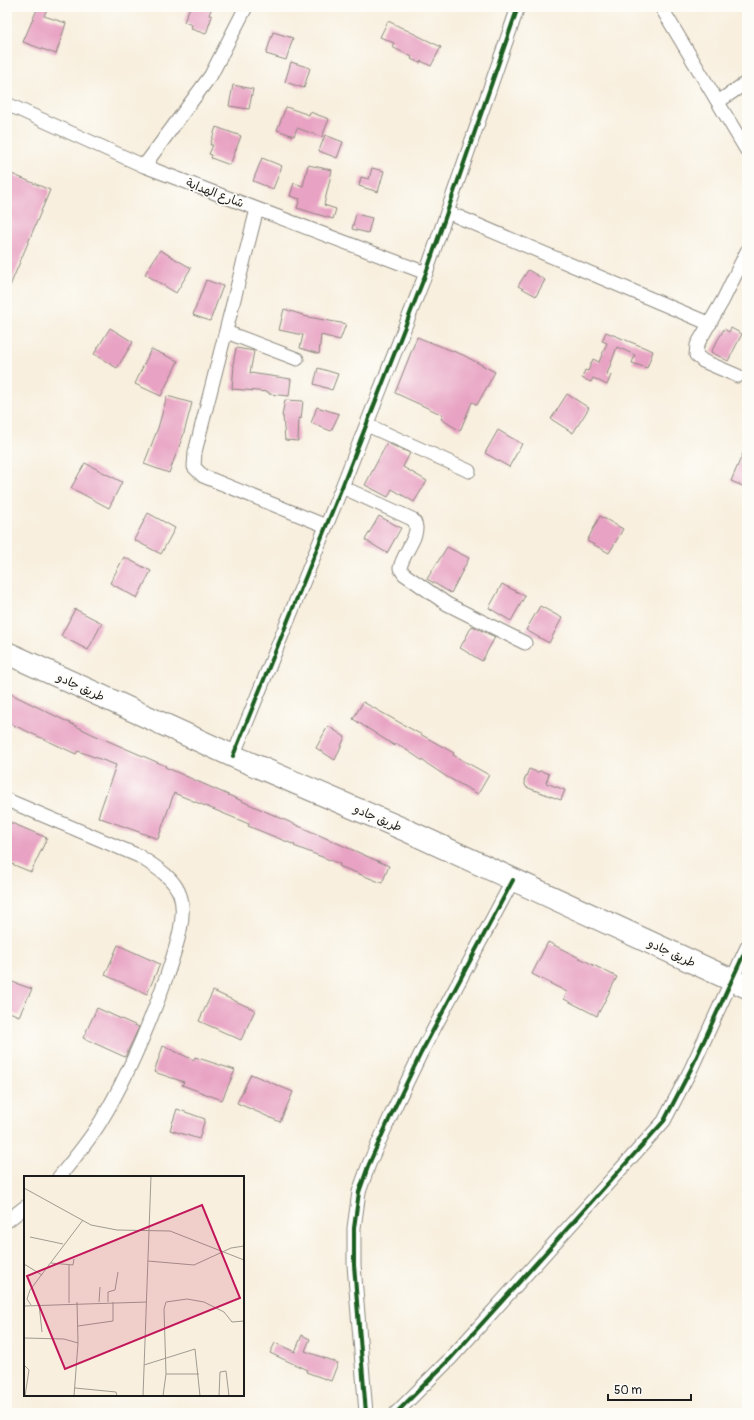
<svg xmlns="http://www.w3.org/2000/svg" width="754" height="1420" font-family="Pangolin,'Playpen Sans Arabic',sans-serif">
<rect width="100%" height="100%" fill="#fdfcf7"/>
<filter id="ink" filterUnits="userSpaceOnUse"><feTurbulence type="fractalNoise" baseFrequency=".025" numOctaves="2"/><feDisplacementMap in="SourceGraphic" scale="8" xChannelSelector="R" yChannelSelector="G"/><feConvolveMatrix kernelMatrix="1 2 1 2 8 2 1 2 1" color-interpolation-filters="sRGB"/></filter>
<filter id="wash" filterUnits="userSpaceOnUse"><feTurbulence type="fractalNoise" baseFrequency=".012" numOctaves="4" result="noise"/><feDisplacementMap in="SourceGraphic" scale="16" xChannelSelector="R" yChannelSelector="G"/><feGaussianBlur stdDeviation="0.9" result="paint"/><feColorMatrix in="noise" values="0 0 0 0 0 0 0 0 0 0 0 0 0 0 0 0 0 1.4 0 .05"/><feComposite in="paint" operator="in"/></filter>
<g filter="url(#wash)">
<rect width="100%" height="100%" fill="#f8efde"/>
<g id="blocks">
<path fill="#e8a2c3" d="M38,7h10l-4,9 22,7 -10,31 -33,-12z
M190,7h22l-3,8 3,1 -6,18 -15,-5 1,-4 -8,-3z
M388,21l53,26 -10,19 -10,-5 -1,2 -9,-4 1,-2 -20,-10 2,-4 -14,-6z
M273,32l20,6 -7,22 -20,-6z
M291,62l19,6 -6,20 -19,-6z
M233,85l20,4 -4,20 -20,-3z
M286,107l23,8 1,-3 19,7 -7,18 -25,-9 -3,8 -17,-6z
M216,127l25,9 -11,29 -19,-7 1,-3 -3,-1 4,-9h-3z
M325,135l18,7 -6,16 -18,-7z
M262,158l20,8 -9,23 -20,-8z
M308,165l24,5 -8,35 12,4 -3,10 -36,-11 3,-9 -10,-3 4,-13 9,3z
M372,168l12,3 -6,21 -19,-6 2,-9 8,2z
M7,172l43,18 -43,103z
M356,214l16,4 -4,15 -16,-4z
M160,250l31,18 -15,25 -31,-19z
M528,270l17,10 -9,16 -18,-10z
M206,280l17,6 -13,35 -17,-6z
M284,309l19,6v1l43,8 -6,16 -19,-5 -2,19 -19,-6 3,-13 -24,-5z
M110,328l23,14 -16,26 -23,-14z
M731,328l11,6 -14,27 -17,-9 13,-23 5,3z
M606,332l47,19 -6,17 -15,-5 3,-8 -18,-8 -10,27 4,1 -4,10 -14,-7 -2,4 -9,-4 3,-8 3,1 5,-12 6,3 8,-19 -5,-2z
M417,337l46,18 32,17 -18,33 -5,-3 -12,29 -19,-12 2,-4 -48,-22z
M236,348l18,3 -4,22 41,6 -2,17 -20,-2v-2l-37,-3 2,-24h-1z
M151,349l27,12 -17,35 -26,-12z
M318,368l20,6 -6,16 -18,-6z
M567,394l22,14 -16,25 -22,-14z
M167,396l25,7 -9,33 -14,37 -25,-9 14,-36z
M285,400l18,1 -2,18 -2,-1 -1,23 -13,-1 -2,-24h-1z
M317,407l22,7 -8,17 -20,-8z
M498,430l24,14 -13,23 -24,-14z
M387,443l23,10 -7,14 24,14 -13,21 -22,-13 -4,8 -23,-12z
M747,444v44l-16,-7z
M85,463l37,19 -13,26 -38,-20z
M148,513l27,15 -14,26 -27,-14z
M379,516l22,12 -14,25 -22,-13z
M600,516l23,13 -14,24 -22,-12z
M447,547l22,11 -18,35 -24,-14z
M124,557l27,14 -14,27 -27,-15z
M502,584l23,12 -14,25 -22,-13z
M540,606l22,12 -13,25 -23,-13z
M75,609l27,14 -14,27 -27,-14z
M472,626l23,11 -13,24 -22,-13z
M7,692l85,42 74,32 -1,1 224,99 -7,17 -43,-17 1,-2 -46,-18 1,-1 -47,-19 1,-2 -75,-31 -16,46 -60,-22 18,-52 -38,-14 -2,3 -69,-32z
M363,702l91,51 -1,2 36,20 -11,19 -31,-17 -51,-34 -1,3 -42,-27z
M328,726l17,11 -10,23 -19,-12z
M529,769l8,3 4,-1 8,3 -3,9 19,7 -4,10 -35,-13 -2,-6z
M7,821l40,17 -16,34 -24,-10z
M548,942l69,35 -20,39 -33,-17 3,-7 -35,-18z
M118,945l42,19 -13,30 -42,-19z
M7,980l25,9 -13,27 -12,-5z
M213,991l42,19 -14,30 -42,-19z
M97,1008l42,19 -14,30 -42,-19z
M163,1046l31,14 1,-3 40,13 -13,30 -40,-15 2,-3 -30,-10z
M251,1074l42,18 -13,30 -43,-19z
M177,1109l28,10 -6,20 -29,-9z
M302,1335l8,4 -5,12 33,12 -7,18 -25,-9 1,-2 -37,-17 5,-10 20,9z"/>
</g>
</g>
<g filter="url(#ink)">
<use href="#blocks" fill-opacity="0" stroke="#8a867d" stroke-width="1"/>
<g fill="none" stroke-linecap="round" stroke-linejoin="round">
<defs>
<path id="minor" d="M661,7l86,144
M718,102l29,-20
M7,104l137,62 282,107
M144,166l67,-91 35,-68
M257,209l-62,243 -1,15 9,9 123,50
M447,212l263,112
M226,332l71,27
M738,376l-35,-15 -7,-6 1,-10 26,-45 24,-49
M367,425l102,46
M342,487l70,32c2,2 4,6 4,9 1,10 -14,28 -16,40l4,6 43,30 78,39
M233,756l109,-269 84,-214 92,-266
M7,800l132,56c15,10 35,21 41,39 8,23 -7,61 -14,83 -18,50 -38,98 -65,143 -12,20 -27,38 -42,56
M7,1221l18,-14
M366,1413l-12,-148v-37l5,-36 10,-28 23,-51 29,-60 92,-173
M396,1413l55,-55 213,-237 27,-52 56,-122"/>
<path id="trunk" d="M7,653l226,103 177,76 337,155"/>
</defs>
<use href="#minor" stroke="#8a867d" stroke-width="15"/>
<use href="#trunk" stroke="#8a867d" stroke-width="24"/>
<use href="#minor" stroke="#fff" stroke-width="13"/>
<use href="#trunk" stroke="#fff" stroke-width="22"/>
<defs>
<path id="cycleway" d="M233,756l109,-269 84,-214 92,-266
M366,1413l-12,-148v-37l5,-36 10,-28 23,-51 29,-60 92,-173
M396,1413l55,-55 213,-237 27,-52 56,-122"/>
</defs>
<use href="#cycleway" stroke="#fdfcf7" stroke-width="6"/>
<use href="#cycleway" stroke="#1b5e20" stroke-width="4"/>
</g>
</g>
<g text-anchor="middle" stroke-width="3.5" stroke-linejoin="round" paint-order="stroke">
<g font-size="12" fill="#1c1c1c" stroke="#fdfcf7">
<text transform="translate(215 193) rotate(21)" y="4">شارع الهداية</text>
<text transform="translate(81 687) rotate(25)" y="4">طريق جادو</text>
<text transform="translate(378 818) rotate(23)" y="4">طريق جادو</text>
<text transform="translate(672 953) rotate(25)" y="4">طريق جادو</text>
</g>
</g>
<g transform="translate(24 1176)">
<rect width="220" height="220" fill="#f8efde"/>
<path fill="none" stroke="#a09b90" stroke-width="1" d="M0,12l67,37 26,5 53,1 74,29M6,61l33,7M124,85l46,4 37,-17 13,-2M27,87l22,2 1,-6M0,88l18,11M75,126l1,-15M84,126v-10l7,-2 3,-18M45,127v-38M15,128l3,28M7,129l-4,-6 3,-9 53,-70M0,130l123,-4M54,150l35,-5v-19M0,162l40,1 14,4M0,189l5,5 -4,26M120,189l51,-16 5,47M142,198h33M51,212l41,4 1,4M50,220l4,-53 -1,-41M119,220l8,-220M139,220l3,-22 -2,-65 2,-7 21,-3 17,3 20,10 8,10 12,-1M195,220l1,-24 6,-1 3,25"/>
<path fill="#c2185b" fill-opacity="0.15" stroke="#c2185b" stroke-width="2" d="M178,29l38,93 -175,71 -38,-93z"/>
<rect width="220" height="220" fill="none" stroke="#1c1c1c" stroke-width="2"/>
</g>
<rect width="754" height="1420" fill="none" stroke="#fdfcf7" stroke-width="24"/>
<path d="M608 1394v6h83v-6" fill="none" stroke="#1c1c1c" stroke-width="2"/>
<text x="614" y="1394" font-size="12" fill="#1c1c1c" stroke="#fdfcf7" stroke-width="3" paint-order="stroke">50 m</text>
</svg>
